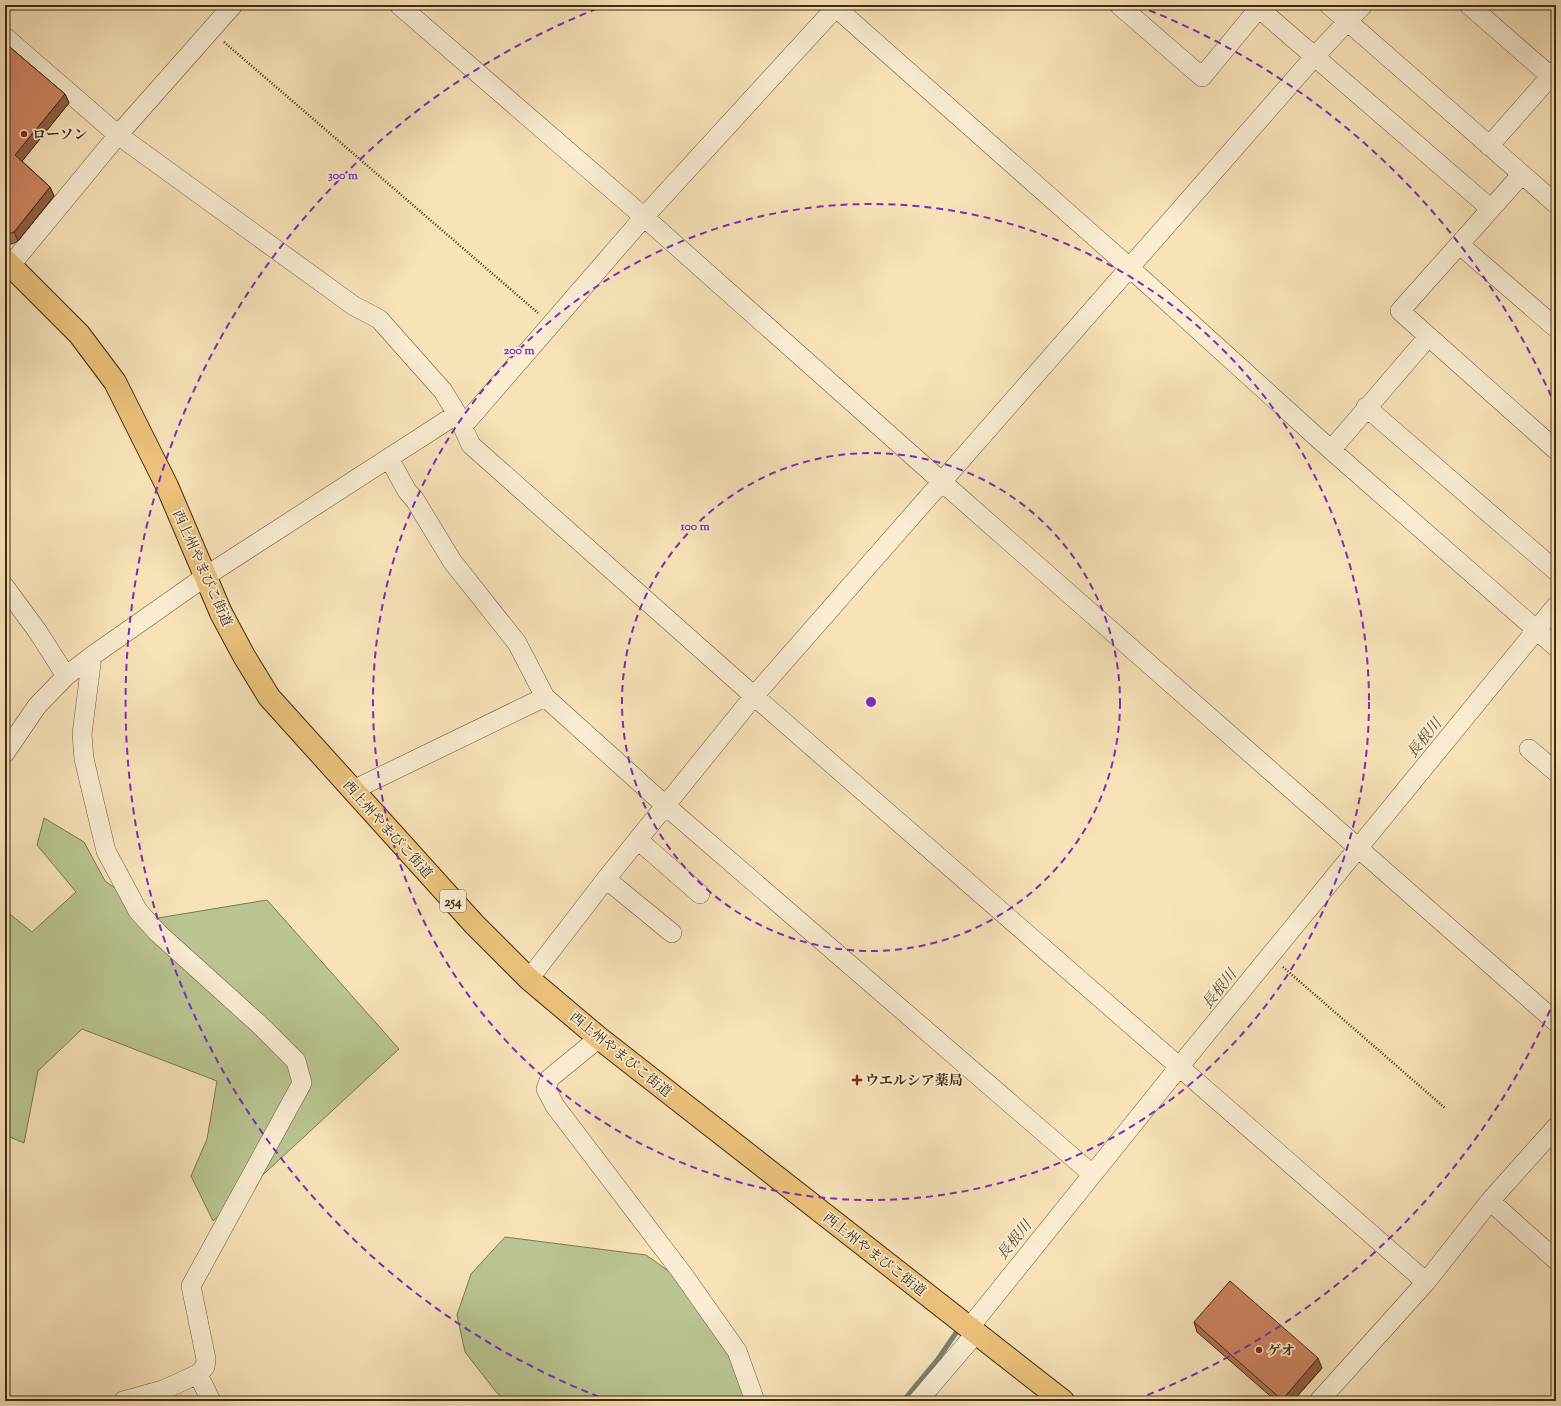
<svg xmlns="http://www.w3.org/2000/svg" width="1561" height="1406" font-family="'Sorts Mill Goudy','Noto Serif JP',serif">
<rect width="100%" height="100%" fill="#f8e3b9"/>
<filter id="stains"><feTurbulence type="fractalNoise" baseFrequency=".005" numOctaves="4"/><feColorMatrix values="0 0 0 0 .2 0 0 0 0 .09 0 0 0 0 .02 0 0 0 .5 -.17"/></filter>
<radialGradient id="worn" r=".72"><stop offset=".6" stop-color="#630" stop-opacity="0"/><stop offset="1" stop-color="#630" stop-opacity=".3"/></radialGradient>
<path fill="#b9c592" stroke="#7d7850" d="M44,818l40,24 21,39 53,37 109,-18 132,149 -186,172 -22,-45 16,-37 10,-58 -135,-52 -44,42 -14,72 -19,-8v-225l27,22 44,-40 -39,-47z
M505,1237l141,18 38,27 44,58 17,61h-238l-10,-8 -32,-41 -8,-37 14,-41z"/>
<g fill="none" stroke-linecap="round" stroke-linejoin="round">
<path stroke="#788371" stroke-width="5" d="M903,1401l35,-42 22,-32"/>
<defs>
<path id="minor" d="M399,5l245,212 297,264 615,541
M833,5l297,263 201,182 225,197
M1119,5l83,72 57,-69
M1255,5l236,204
M1329,5l227,199
M1469,5l87,76
M5,37l113,98 236,171 25,13 64,72 14,23 14,31 283,251 672,586
M1489,146l67,-76
M1522,174l-122,137 156,139
M1460,245l96,83
M5,272l113,-137 115,-130
M1366,407l190,164
M463,426l181,-209 194,-212
M1331,450l97,-113
M389,458l18,33 8,9 37,61 65,82 28,54 121,109 426,368
M5,587l33,45 28,44
M92,656l-10,78 2,25 22,92 32,60 20,22 103,93 35,35 6,22 -111,203 15,73 -1,8 -7,7 -35,16 -40,11
M1529,749l27,23
M5,753l32,-47 29,-30 26,-20 114,-80 251,-162
M353,790l192,-93
M638,840l62,54
M606,879l66,54
M529,979l77,-100 148,-183 561,-640 48,-51
M599,1038l-49,40 -4,11 9,17 127,167 55,78 18,50
M1490,1201l66,59
M969,1328l210,-261 377,-461
M198,1374l13,27
M918,1401l58,-68
M1319,1401l107,-119 64,-81 66,-74"/>
<path id="highway" d="M5,260l74,74 36,48 52,104 54,127 23,43 25,41 205,227 55,55 70,59 464,363"/>
</defs>
<use href="#minor" stroke="#6f583a" stroke-width="20"/>
<use href="#highway" stroke="#412a0f" stroke-width="24"/>
<path stroke="#412a0f" stroke-width="2.5" stroke-dasharray="1 2" stroke-linecap="butt" d="M224,42l314,271
M1283,967l162,141"/>
<use href="#minor" stroke="#faedd2" stroke-width="19"/>
<use href="#highway" stroke="#ecc27c" stroke-width="22"/>
</g>
<path fill="#b07353" stroke="#412a0f" d="M5,43l60,51 4,9 -47,58 28,26 4,9 -36,45 -6,3 -7,-1z
M1194,1322l128,46 -29,33h-17l-79,-69z"/>
<path fill="#905e44" stroke="#412a0f" d="M65,94l4,9 -50,62 -4,-10z
M50,187l4,9 -36,45 -4,-9z
M1318,1358l4,10 -29,33h-11v-1z"/>
<path fill="#cd8661" stroke="#412a0f" d="M5,43l60,51 -50,61 35,32 -36,45 -6,2h-3z
M1230,1281l88,77 -36,42 -88,-78z"/>
<g fill="none" stroke="#7b2cbf" stroke-width="2" stroke-dasharray="7 5">
<circle cx="871" cy="702" r="249"/>
<circle cx="871" cy="702" r="498"/>
<path d="M1555 999A746 746 0 0 1 1132 1401M610 1401A746 746 0 0 1 604 6M1138 6A746 746 0 0 1 1555 405"/>
</g>
<g fill="#8f2418" stroke="#faedd2" stroke-width="1.5">
<circle cx="24" cy="134" r="4"/>
<path d="M855 1074h4v4h4v4h-4v4h-4v-4h-4v-4h4z"/>
<circle cx="1259" cy="1350" r="4"/>
</g>
<g text-anchor="middle" stroke-width="3.5" stroke-linejoin="round" paint-order="stroke">
<rect fill="#faedd2" stroke="#78644a" stroke-width="1" x="440" y="890" width="26" height="22" rx="3"/>
<g font-size="13" font-weight="bold" fill="#412a0f">
<text x="453" y="906">254</text>
</g>
<g font-size="14" font-weight="bold" fill="#412a0f" stroke="#faedd2" text-anchor="start">
<text x="32" y="139">ローソン</text>
<text x="865" y="1085">ウエルシア薬局</text>
<text x="1267" y="1355">ゲオ</text>
</g>
<g font-size="14" fill="#412a0f" stroke="#faedd2">
<text transform="translate(203 568) rotate(66)" y="5">西上州やまびこ街道</text>
<text transform="translate(388 829) rotate(48)" y="5">西上州やまびこ街道</text>
<text transform="translate(621 1054) rotate(39)" y="5">西上州やまびこ街道</text>
<text transform="translate(875 1254) rotate(38)" y="5">西上州やまびこ街道</text>
</g>
<g font-size="15" font-style="italic" fill="#584f38" stroke="#faedd2">
<text transform="translate(1424 738) rotate(-51)" y="5">長根川</text>
<text transform="translate(1219 989) rotate(-51)" y="5">長根川</text>
<text transform="translate(1014 1240) rotate(-51)" y="5">長根川</text>
</g>
</g>
<circle cx="871" cy="702" r="6" fill="#7b2cbf" stroke="#faedd2" stroke-width="2"/>
<g font-size="12" text-anchor="middle" font-weight="bold" fill="#7b2cbf" stroke="#faedd2" stroke-width="3.5" stroke-linejoin="round" paint-order="stroke">
<text x="343" y="179">300 m</text>
<text x="519" y="354">200 m</text>
<text x="695" y="530">100 m</text>
</g>
<rect width="1561" height="1406" fill="none" stroke="#f8e3b9" stroke-width="20"/>
<rect x="6" y="6" width="1549" height="1394" fill="none" stroke="#412a0f" stroke-width="2"/>
<rect x="10" y="10" width="1541" height="1386" fill="none" stroke="#412a0f"/>
<rect width="100%" height="100%" filter="url(#stains)"/>
<rect width="100%" height="100%" fill="url(#worn)"/>
</svg>
